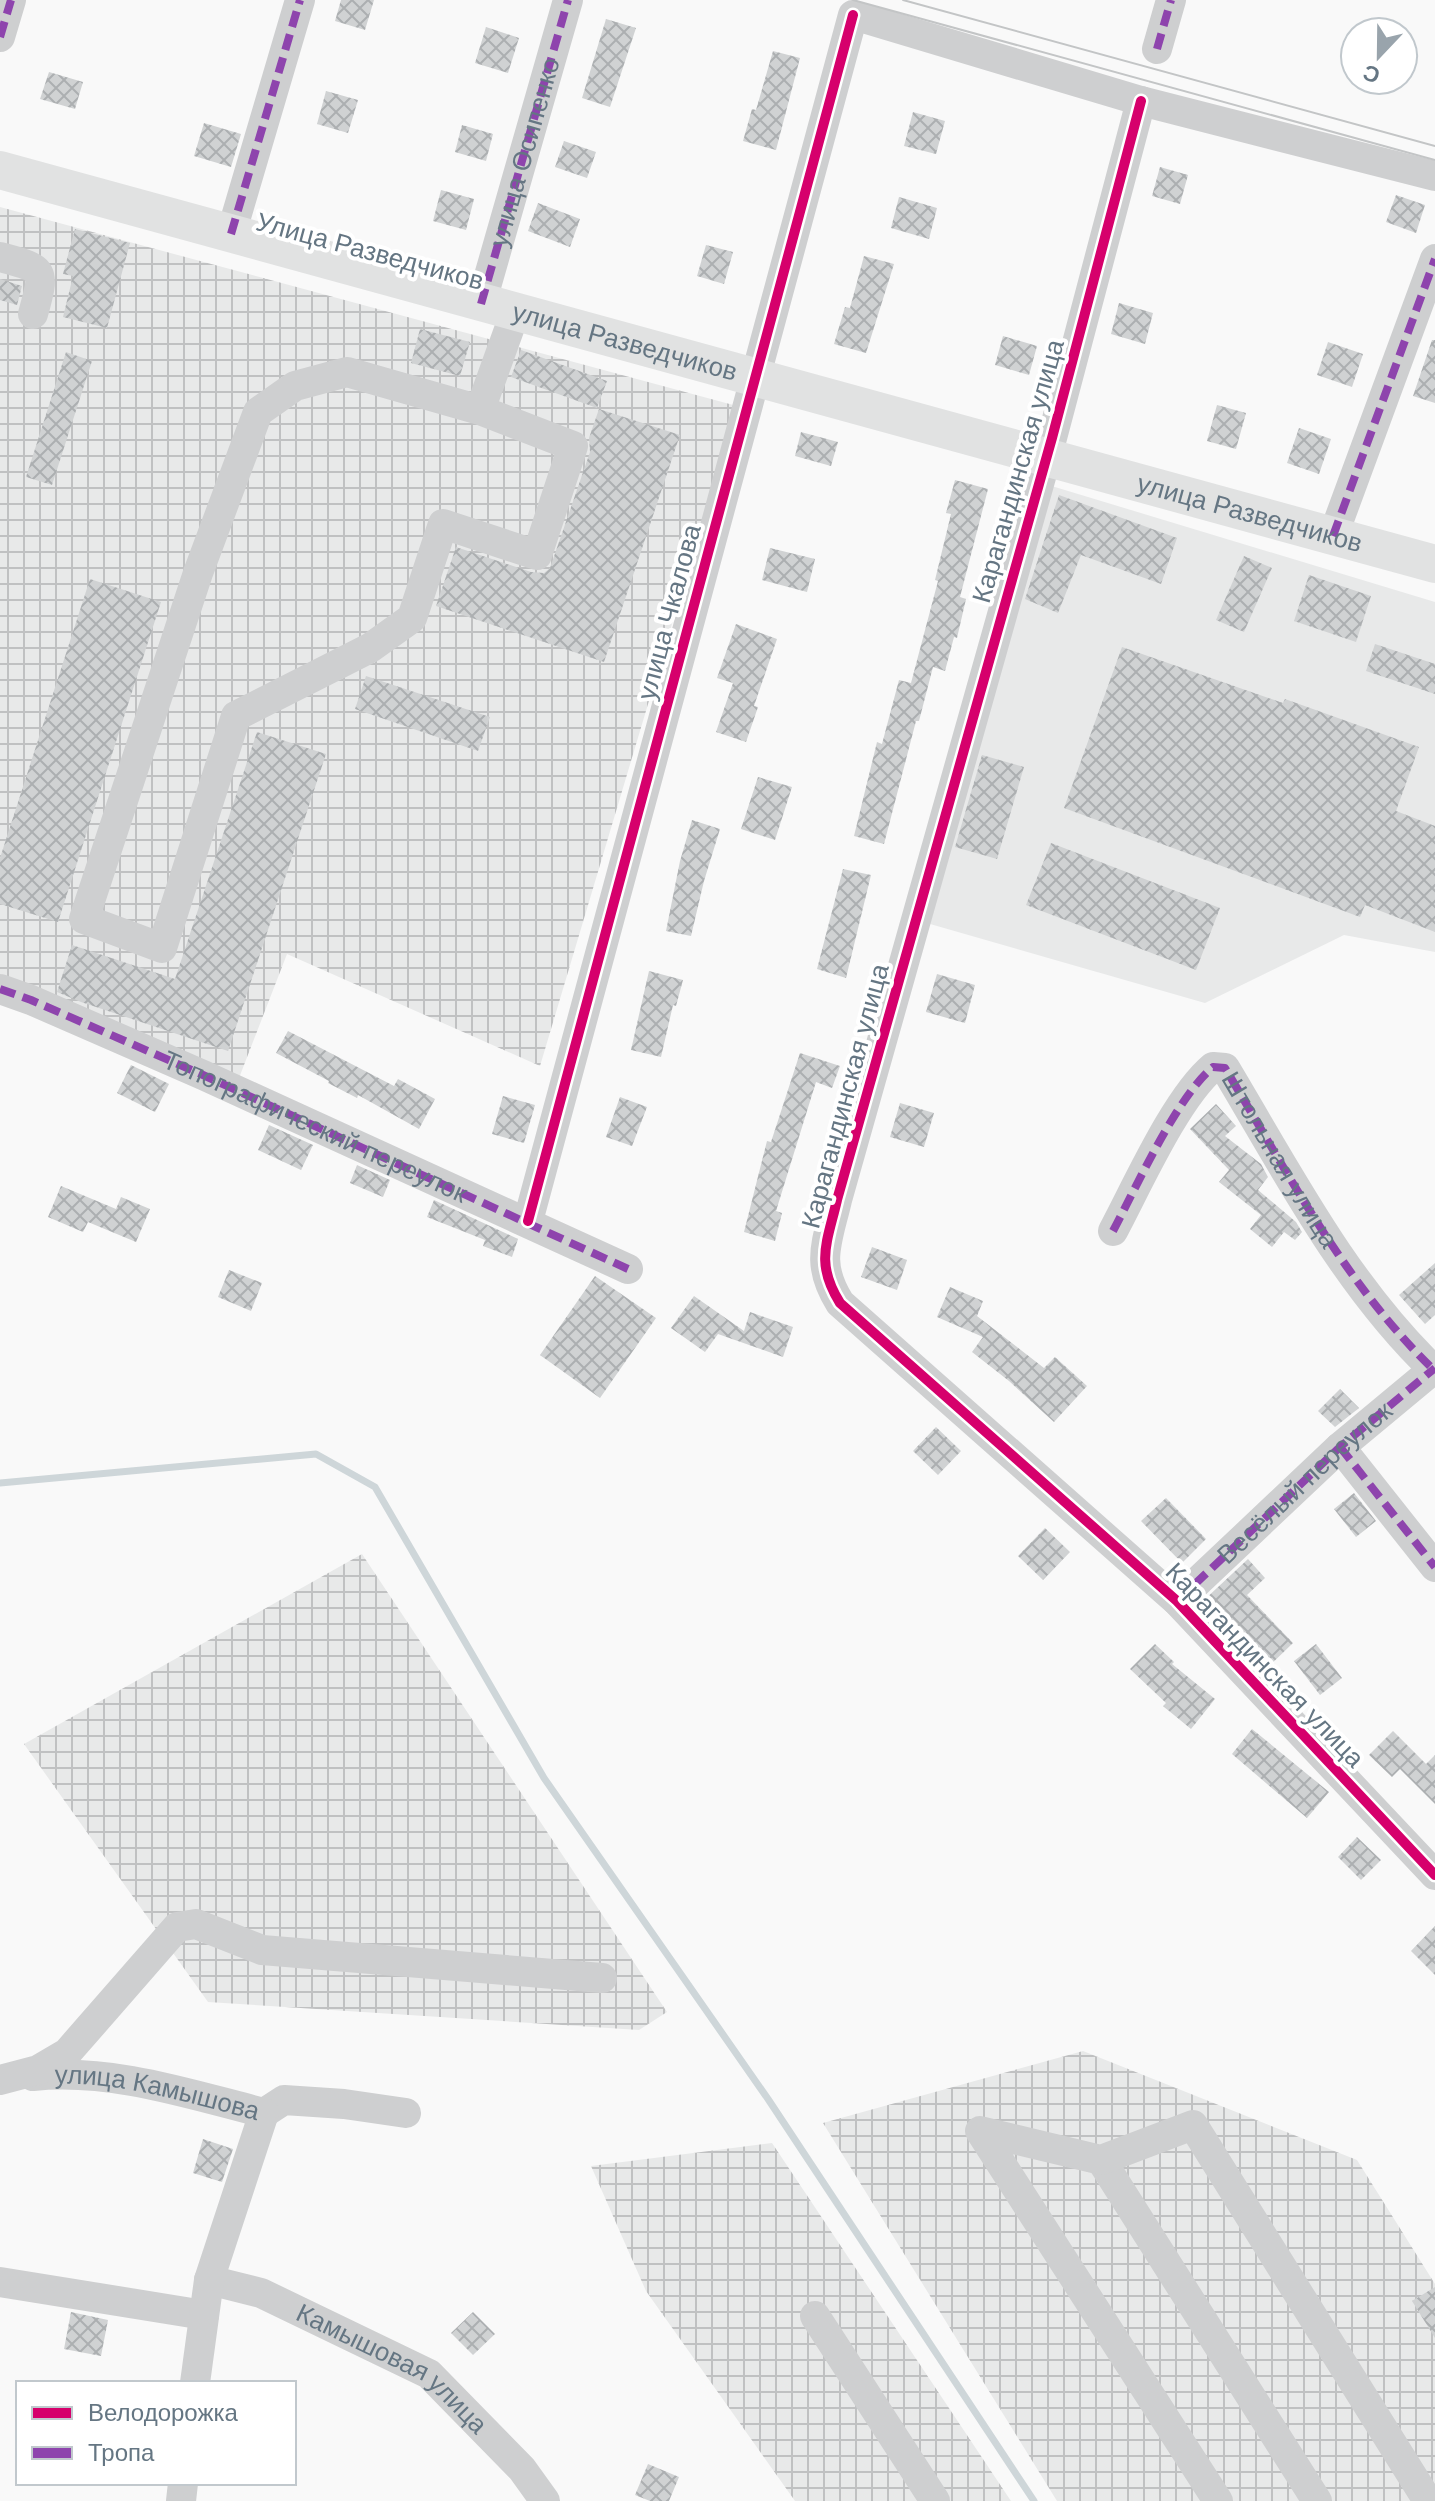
<svg xmlns="http://www.w3.org/2000/svg" width="1435" height="2501" font-family="Arial,sans-serif">
<defs>
<pattern id="industrial-grid" width="8" height="8" patternUnits="userSpaceOnUse" patternTransform="scale(2)"><rect width="8" height="8" fill="#e8e9e9"/><path d="M0 4h8M4 0v8" fill="none" stroke="#c0c1c2"/></pattern>
<pattern id="building-cross-hatch" width="8" height="8" patternUnits="userSpaceOnUse" patternTransform="scale(2)"><rect width="8" height="8" fill="#d0d2d3"/><path d="M0 0l8 8M0 8l8-8" fill="none" stroke="#acafb1"/></pattern>
</defs>
<rect width="100%" height="100%" fill="#f9f9f9"/>
<path fill="#e8e9e9" d="M1045,484l390,118v350l-91,-17 -139,68 -275,-79z"/>
<path fill="url(#industrial-grid)" d="M0,207l737,199 -197,660 -253,-112 -48,124 -239,-104z
M362,1554l305,458 -28,18 -431,-28 -184,-258z
M1083,2051l274,109 78,124v217h-378l-234,-378z
M772,2143l239,358h-216l-149,-210 -55,-125z"/>
<g fill="none" stroke-linecap="round" stroke-linejoin="round">
<path stroke="#ced6d9" stroke-width="7" d="M0,1483l316,-29 59,33 169,291 224,321 266,402"/>
</g>
<path fill="url(#building-cross-hatch)" d="M341,0h33l-9,30 -30,-9z
M606,19l30,9 -26,79 -28,-9z
M486,27l33,11 -11,35 -33,-10z
M773,51l27,7 -24,92 -33,-9 9,-32 4,1z
M49,72l34,10 -8,27 -35,-10z
M326,91l32,9 -10,33 -31,-9z
M913,112l32,9 -9,33 -32,-8z
M204,123l37,11 -10,33 -37,-11z
M462,125l31,9 -7,27 -31,-9z
M564,141l32,11 -9,26 -32,-11z
M1160,167l28,8 -8,29 -28,-8z
M441,190l33,9 -8,31 -33,-9z
M1396,195l29,10 -9,28 -30,-11z
M899,197l38,11 -8,31 -38,-11z
M538,203l42,16 -10,28 -42,-16z
M75,229l55,14 -23,85 -44,-11 10,-41 -10,-2z
M706,245l27,7 -9,32 -27,-8z
M864,256l30,8 -28,89 -32,-9 11,-37 5,1z
M0,279l22,7 -5,19 -17,-5z
M1119,303l34,10 -8,31 -34,-10z
M420,329l50,13 -10,34 -49,-13z
M1003,336l34,10 -8,29 -34,-10z
M1432,340h3v63l-22,-7z
M1328,342l35,12 -11,33 -35,-12z
M521,350l86,31 -10,27 -86,-31z
M66,352l26,9 -40,124 -26,-8z
M1217,405l29,8 -10,36 -29,-8z
M599,409l81,26 -76,227 -168,-56 20,-59 75,25 13,1 6,-5 40,-116 -1,-14z
M1299,428l32,11 -12,35 -32,-11z
M801,432l37,10 -7,24 -36,-10z
M955,480l33,9 -28,108 6,2 -9,39 -3,-1 -9,34 -12,-4 -14,54h-3l-32,123 -30,-8 23,-94 5,2 17,-64 12,3 27,-102 -3,-1 16,-66 -5,-1z
M1059,495l118,43 -16,46 -80,-29 -23,58 -33,-14z
M770,548l45,11 -8,33 -45,-12z
M1244,556l28,12 -28,64 -28,-12z
M1309,575l62,21 -15,46 -62,-21z
M90,579l71,23 -103,320 -58,-18v-46z
M736,624l41,15 -23,67 4,1 -12,35 -30,-10 17,-49 -16,-5z
M1375,644l60,20v30l-69,-23z
M1122,647l161,56 2,-4 134,48 -23,64 39,15v106l-70,-27 -5,12 -296,-109z
M366,676l124,41 -12,34 -123,-42z
M257,732l69,22 -98,297 -147,-49 -24,-10 15,-47 103,34z
M982,755l42,12 -27,92 -42,-12z
M758,777l34,10 -17,53 -34,-11z
M692,820l28,9 -16,52 -13,55 -25,-5 14,-70z
M1051,843l169,65 -24,62 -170,-65z
M843,869l28,6 -25,103 -29,-9z
M649,971l34,9 -7,26 -3,-1 -12,52 -30,-7z
M937,974l38,11 -10,38 -39,-11z
M288,1031l106,55 4,-7 37,20 -16,30 -61,-34 -1,3 -29,-15 1,-2 -53,-28z
M800,1053l40,13 -8,22 -16,-6 -40,129 6,2 -7,28 -31,-9 23,-91 4,1z
M131,1065l38,19 -14,28 -38,-19z
M503,1096l32,9 -11,38 -32,-9z
M620,1097l27,10 -15,39 -26,-9z
M900,1103l34,10 -10,34 -34,-10z
M1216,1104l20,22 -11,10 36,28 7,13 -10,13 38,32 6,10 -7,8 -11,-8 -12,15 -22,-18 11,-14 -42,-33 10,-12 -39,-41z
M269,1125l44,20 -12,25 -43,-20z
M357,1165l33,15 -7,17 -33,-14z
M61,1186l55,23 5,-12 29,12 -14,33 -48,-20 -5,10 -35,-15z
M434,1200l84,39 -6,18 -29,-11 2,-6 -58,-23z
M872,1247l35,13 -10,30 -36,-13z
M1435,1263v52l-10,9 -26,-29z
M229,1270l33,13 -11,28 -33,-14z
M595,1276l61,42 -56,80 -60,-43z
M950,1287l33,14 -6,15 67,52 11,-11 32,29 -33,36 -45,-41 -37,-29 11,-15 -46,-20z
M694,1296l50,35 6,-19 43,15 -10,30 -65,-23 -13,18 -34,-24z
M1340,1389l19,19 -24,19 -17,-16z
M936,1427l25,24 -23,24 -25,-24z
M1354,1493l22,28 -20,16 -22,-28z
M1166,1498l40,41 -24,24 -41,-42z
M1045,1528l25,24 -27,28 -25,-24z
M1248,1559l17,19 -18,17 46,48 -27,26 -64,-67z
M1155,1644l19,18 -2,2 43,35 -24,30 -28,-23 3,-3 -36,-34z
M1316,1644l26,34 -22,17 -26,-34z
M1252,1729l77,63 -22,26 -75,-64z
M1393,1731l33,33 9,-9v49l-35,-35 -8,8 -23,-22z
M1357,1837l24,23 -20,20 -23,-23z
M1435,1926v49l-24,-24z
M203,2139l30,10 -11,33 -29,-9z
M1435,2287v51l-23,-37z
M71,2312l37,8 -7,36 -37,-7z
M473,2312l22,22 -22,21 -22,-22z
M648,2464l31,13 -10,24h-19l-15,-6z"/>
<g fill="none" stroke-linecap="round" stroke-linejoin="round">
<g stroke="#cecfd0" stroke-width="30">
<path d="M0,37l11,-37"/>
<path d="M1157,49l14,-49"/>
<path d="M1141,101l-89,337 -215,762c-10,43 -22,63 3,103l337,298 258,274"/>
<path d="M231,234l69,-234"/>
<path d="M0,257c44,12 46,11 33,57"/>
<path d="M481,304l87,-304"/>
<path d="M480,410l93,36 -36,109 -94,-31 -31,94 -42,30 -134,68 -74,232 -78,-29 114,-346 60,-161 37,-26 52,-14 133,38 35,-97"/>
<path d="M1333,536l102,-277"/>
<path d="M0,989l31,11 172,75 425,194"/>
<path d="M528,1221l325,-1206 288,86 294,75"/>
<path id="s1" d="M1113,1231c24,-45 63,-133 100,-164l12,1c63,105 120,217 210,303"/>
<path d="M1340,1447l95,120"/>
<path d="M1177,1601l163,-154 95,-79"/>
<path id="s2" d="M33,2076c78,-8 156,18 231,37l20,-13 60,4 62,9"/>
<path d="M0,2080l38,-10 29,-17 110,-126 19,-3 66,26 340,28"/>
<path d="M1101,2160l216,341"/>
<path id="s3" d="M209,2280l52,13 168,81 93,95 23,32"/>
<path d="M0,2282l204,33"/>
<path d="M815,2316l120,185"/>
<path d="M195,2383l14,-103 55,-167"/>
<path d="M181,2501l2,-18"/>
<path d="M1218,2501l-238,-370 121,29 92,-35 235,376"/>
</g>
<path stroke="#e1e2e2" stroke-width="38" id="s4" d="M0,170l1435,394"/>
<path stroke="#c3c5c6" stroke-width="2" d="M853,0l582,160
M903,0l532,146"/>
<g stroke="#8e44ad" stroke-width="8" stroke-dasharray="16 8" stroke-linecap="butt">
<path d="M0,37l11,-37"/>
<path d="M1157,49l14,-49"/>
<path d="M231,234l69,-234"/>
<path id="s5" d="M481,304l87,-304"/>
<path d="M1333,536l102,-277"/>
<path id="s6" d="M0,989l31,11 172,75 425,194"/>
<path d="M1113,1231c24,-45 63,-133 100,-164l12,1c63,105 120,217 210,303"/>
<path d="M1340,1447l95,120"/>
<path id="s7" d="M1177,1601l163,-154 95,-79"/>
</g>
<defs>
<path id="cycleway" d="M1141,101l-89,337 -215,762c-10,43 -22,63 3,103l337,298 258,274
M528,1221l325,-1206"/>
</defs>
<use href="#cycleway" stroke="#fff" stroke-width="15"/>
<use href="#cycleway" stroke="#d6006c" stroke-width="10"/>
</g>
<g text-anchor="middle" stroke-width="8" stroke-linejoin="round" paint-order="stroke">
<g font-size="26" fill="#657683" stroke="#fff">
<text dy="9" stroke="none"><textPath href="#s5" startOffset="158">улица Осипенко</textPath></text>
<text transform="translate(370 251) rotate(15)" y="9">Улица Разведчиков</text>
<text dy="9" stroke="none"><textPath href="#s4" startOffset="648">улица Разведчиков</textPath></text>
<text transform="translate(1018 471) rotate(-74)" y="9">Карагандинская улица</text>
<text dy="9" stroke="none"><textPath href="#s4" startOffset="1296">улица Разведчиков</textPath></text>
<text transform="translate(669 612) rotate(-75)" y="9">улица Чкалова</text>
<text transform="translate(845 1096) rotate(-75)" y="9">Карагандинская улица</text>
<text dy="9" stroke="none"><textPath href="#s6" startOffset="344">Топографический переулок</textPath></text>
<text dy="9" stroke="none"><textPath href="#s1" startOffset="312">Штольная улица</textPath></text>
<text dy="9" stroke="none"><textPath href="#s7" startOffset="174">Весёлый переулок</textPath></text>
<text transform="translate(1265 1665) rotate(46)" y="9">Карагандинская улица</text>
<text dy="9" stroke="none"><textPath href="#s2" startOffset="126">улица Камышова</textPath></text>
<text dy="9" stroke="none"><textPath href="#s3" startOffset="206">Камышовая улица</textPath></text>
</g>
</g>
<rect x="16" y="2381" width="280" height="104" fill="#ffffff" stroke="#c1c8cd" stroke-width="2"/>
<rect x="32" y="2407" width="40" height="12" fill="#d6006c" stroke="#c1c8cd" stroke-width="2"/>
<text x="88" y="2421" font-size="24" fill="#657683">Велодорожка</text>
<rect x="32" y="2447" width="40" height="12" fill="#8e44ad" stroke="#c1c8cd" stroke-width="2"/>
<text x="88" y="2461" font-size="24" fill="#657683">Тропа</text>
<g transform="translate(1379 56) rotate(202)"><circle r="38" fill="#ffffff" stroke="#c1c8cd" stroke-width="2"/>
<path d="M0-6L14 30L0 20L-14 30Z" fill="#99a4ac"/>
<text y="-12" font-size="22" font-weight="bold" text-anchor="middle" fill="#657683">С</text>
</g>
</svg>
